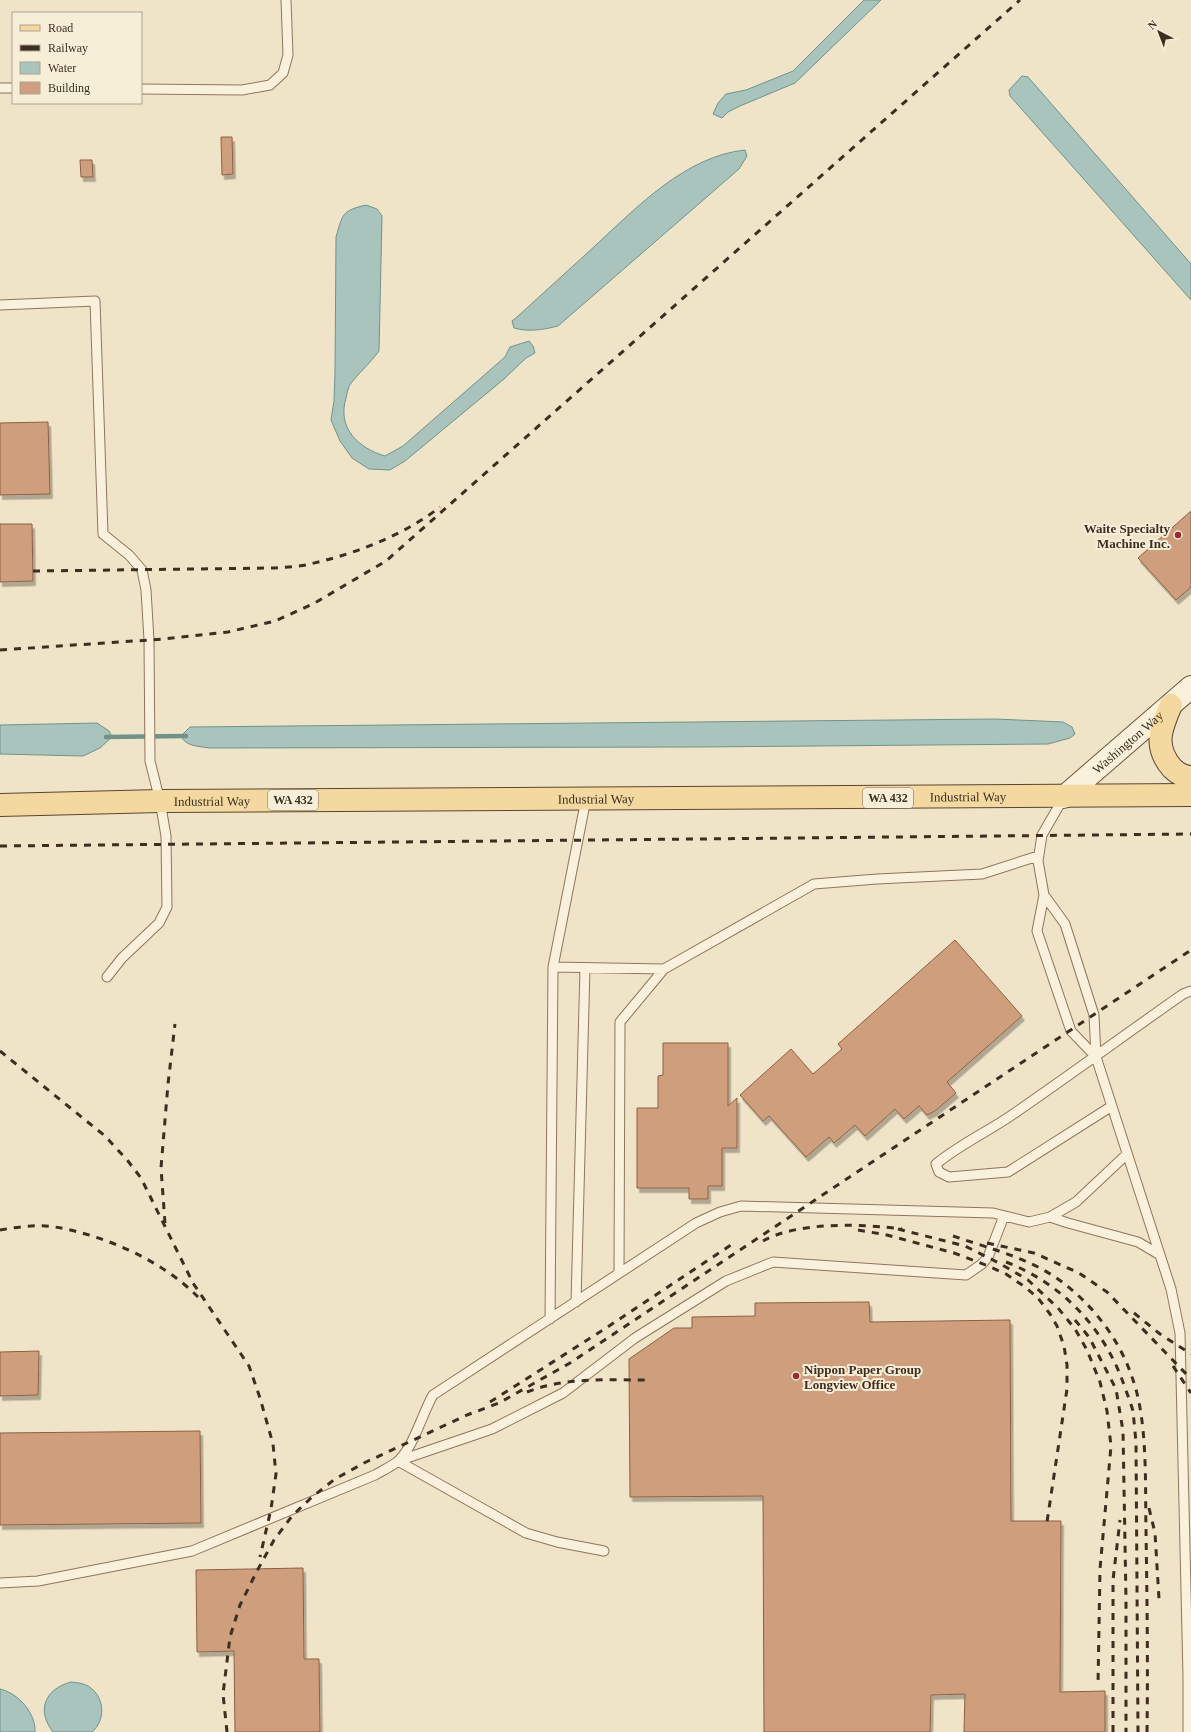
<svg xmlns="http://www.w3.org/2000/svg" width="1191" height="1732" font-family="Georgia,serif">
<defs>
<filter id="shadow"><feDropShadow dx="2.5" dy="4.5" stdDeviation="0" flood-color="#0004"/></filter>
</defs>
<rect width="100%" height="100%" fill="#f0e4c8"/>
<path fill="#a9c4bc" stroke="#6f938a" d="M864,0h17l-86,83 -55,23 -12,6 -6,6 -9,-4 5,-11 8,-9 20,-4 47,-19z
M1022,76l6,1 163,187v36l-181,-204 -1,-6z
M745,150l2,6 -8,13 -181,157c-15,4 -30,6 -44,2l-2,-7 5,-4c26,-24 53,-48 79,-72 41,-38 90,-89 149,-95z
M366,205l11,4 5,7 -3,135c-8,11 -19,21 -28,32 -3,4 -4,10 -5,15 -9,30 12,50 39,58l18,-10 102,-89 5,-10 19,-6 4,5 2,7 -9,5 -22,21 -99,82 -15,9 -21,-1 -17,-11 -12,-17 -9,-21 3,-19 1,-29 1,-135c7,-24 6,-26 30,-32z
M995,719l68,3 9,5 3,7 -5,4 -22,6 -350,3 -489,1c-10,-2 -23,-1 -28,-12l9,-9z
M97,723l12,8 3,6 -12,11 -17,8 -83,-2v-29z
M71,1682c7,1 15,1 21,7 13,11 13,32 0,43h-39c-17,-22 -8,-43 18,-50z
M0,1689c18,4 36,24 35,43h-35z"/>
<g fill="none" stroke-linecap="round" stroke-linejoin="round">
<path stroke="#6f938a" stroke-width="4.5" d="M106,737l80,-1"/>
</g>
<path fill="#cf9f7d" stroke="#8d5f41" filter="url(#shadow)" d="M221,137h11l1,37 -11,1z
M80,160h12l1,17h-12z
M48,422l2,72 -50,1v-72z
M1191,511v76l-15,13 -38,-42z
M0,524h32l1,57 -33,1z
M955,940l67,76 -75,66 9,11 -21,18 -8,4 -8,-9 -15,13 -9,-10 -30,27 -10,-11 -21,18 -5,-6 -23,20 -37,-41 -6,5 -23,-26 51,-46 22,25 29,-25 -4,-5z
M663,1043h65v63l9,-8v50h-15v38h-14v13h-19v-11h-52v-80h21v-32l5,-1z
M869,1302l1,20 140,-2 1,201h50l-1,171 45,-1v41h-141l1,-38 -34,1 -1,37h-166l-1,-236 -133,1 -1,-138 45,-31h18v-11l63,-1v-13z
M39,1351l-1,44 -38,1v-44z
M200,1431l1,92 -201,2v-92z
M303,1568l1,91h15l1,73h-85l-1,-81 -37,1 -1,-82z"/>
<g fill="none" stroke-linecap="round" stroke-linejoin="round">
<defs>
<path id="service" d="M0,88h13
M141,89l101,1 28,-5 13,-12 5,-18 -2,-55
M0,305l95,-4 8,233 26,21 13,15 4,20 3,50 1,121 10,40 6,35 1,71 -8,16 -37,35 -15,19
M586,799l-33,168 111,2 150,-85 63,-5 105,-5 56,-18
M1044,895l-6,-34 4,-26 22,-38
M1096,1057l-25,-26 -34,-100 7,-36 21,29 29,91 2,42 75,232 9,44 8,344h3
M1112,1106l-104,66 -59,5 -10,-5 -3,-8c23,-19 51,-32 76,-49 58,-40 114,-81 171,-121l8,-3
M1050,1217l18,6 70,19 22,13
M619,1273l1,-251 44,-53
M576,1302l9,-334
M550,1319l3,-352
M398,1461l94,-32 71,-36 72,-55 91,-57 47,-19 193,13 16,-11 6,-7 16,-41
M398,1461l128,72 31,9 47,9
M0,1583l38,-2 154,-30 183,-76c7,-4 15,-8 22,-13 16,-13 25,-48 36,-67l263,-172 24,-11 21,-6 252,7 36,9 21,-5 26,-15 51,-48
M1188,1732v-55"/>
<g id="secondary">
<path id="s1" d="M1064,797l127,-110"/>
</g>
<g id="primary">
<path d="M1171,705c-10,23 -18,41 1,63 5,5 12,9 19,9"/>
<path id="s2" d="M0,805l160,-4 1031,-6"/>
</g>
</defs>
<use href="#service" stroke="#8d765c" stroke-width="11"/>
<use href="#secondary" stroke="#6f573f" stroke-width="24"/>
<use href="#primary" stroke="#5b4430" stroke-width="24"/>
<use href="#service" stroke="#faf1dc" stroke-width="9"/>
<use href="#secondary" stroke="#faf1dc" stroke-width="22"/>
<use href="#primary" stroke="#f3d9a0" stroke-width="22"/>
<path stroke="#3d2e20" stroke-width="3" stroke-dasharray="7 7" stroke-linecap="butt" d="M33,571l241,-3c12,-1 25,-1 36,-4 45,-10 94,-29 130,-57
M0,650l164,-11 64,-7 47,-11 38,-17 73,-43 634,-561
M0,846l1191,-12
M0,1051l105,85 23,25 13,17 52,105 56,83 11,32 13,46 3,30 -5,35 -11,48
M165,1223l-4,-55 7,-84 7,-60
M898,1229l67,17 34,17 29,17 30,28 17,21 12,21 13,32 7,29 4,35 -11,123 -2,115
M0,1230c18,-3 37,-6 55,-3 49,8 108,34 143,70
M858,1230l29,5 67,18 34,13 18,8 19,13 13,11 12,16 7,12 7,20 3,19v24l-20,133
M953,1236c38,13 81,23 113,49 29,23 54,56 66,92 16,43 13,107 14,153 1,67 2,135 1,202
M763,1241c36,-20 99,-17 139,-12
M987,1243l47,10 45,20 28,19 84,87
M1006,1262c57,22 100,68 119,126 3,8 6,16 8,23 1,10 2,21 3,31l2,290
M1134,1313l26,21 31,20
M1075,1320l14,17 27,52 7,42 3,169v132
M1173,1366l18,27
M527,1392c37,-15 81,-12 120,-12
M490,1402l113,-72 131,-87
M1149,1508l6,25 4,66
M227,1732l-4,-38 7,-57 10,-32 17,-34 17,-31 18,-24 20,-19 23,-18 29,-16 103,-48 32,-12 71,-40 621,-413
M1113,1732v-152l7,-60"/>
</g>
<g fill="#9e2a2b" stroke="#f7eed8" stroke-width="1.5">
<circle cx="1178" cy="535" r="4"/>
<circle cx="796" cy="1376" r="4"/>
</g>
<g text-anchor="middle" stroke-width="4" stroke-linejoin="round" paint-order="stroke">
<g fill="#f7eed8" stroke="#756857" stroke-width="1">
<rect x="863" y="788" width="50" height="20" rx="3"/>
<rect x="268" y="790" width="50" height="20" rx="3"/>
</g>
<g font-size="12" font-weight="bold" fill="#3d2e20">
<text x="888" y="802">WA 432</text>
<text x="293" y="804">WA 432</text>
</g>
<g font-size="13" font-weight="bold" fill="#3d2e20" stroke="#f7eed8" text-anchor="end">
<text x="1170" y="533">Waite Specialty<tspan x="1170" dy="15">Machine Inc.</tspan></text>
<text x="804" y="1374" text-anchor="start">Nippon Paper Group<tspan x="804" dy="15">Longview Office</tspan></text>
</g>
<g font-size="13" fill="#3d2e20" stroke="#f7eed8">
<text dy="5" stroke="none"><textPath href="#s1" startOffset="84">Washington Way</textPath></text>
<text dy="5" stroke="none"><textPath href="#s2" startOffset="968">Industrial Way</textPath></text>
<text dy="5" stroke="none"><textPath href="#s2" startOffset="596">Industrial Way</textPath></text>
<text dy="5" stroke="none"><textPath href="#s2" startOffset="212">Industrial Way</textPath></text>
</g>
</g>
<rect x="12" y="12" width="130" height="92" fill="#f7eed8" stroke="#ada18e"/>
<rect x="20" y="25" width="20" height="6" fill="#f3d9a0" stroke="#ada18e"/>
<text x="48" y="32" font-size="12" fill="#3d2e20">Road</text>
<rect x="20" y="45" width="20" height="6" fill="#3d2e20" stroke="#ada18e"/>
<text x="48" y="52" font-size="12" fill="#3d2e20">Railway</text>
<rect x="20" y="62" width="20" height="12" fill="#a9c4bc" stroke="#ada18e"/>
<text x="48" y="72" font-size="12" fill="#3d2e20">Water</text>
<rect x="20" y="82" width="20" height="12" fill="#cf9f7d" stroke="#ada18e"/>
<text x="48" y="92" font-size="12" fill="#3d2e20">Building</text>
<g transform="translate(1159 32) rotate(318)" stroke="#f7eed8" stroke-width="3" paint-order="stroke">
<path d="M0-3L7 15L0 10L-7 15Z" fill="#3d2e20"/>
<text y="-6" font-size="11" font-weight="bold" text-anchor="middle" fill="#3d2e20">N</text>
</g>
</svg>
